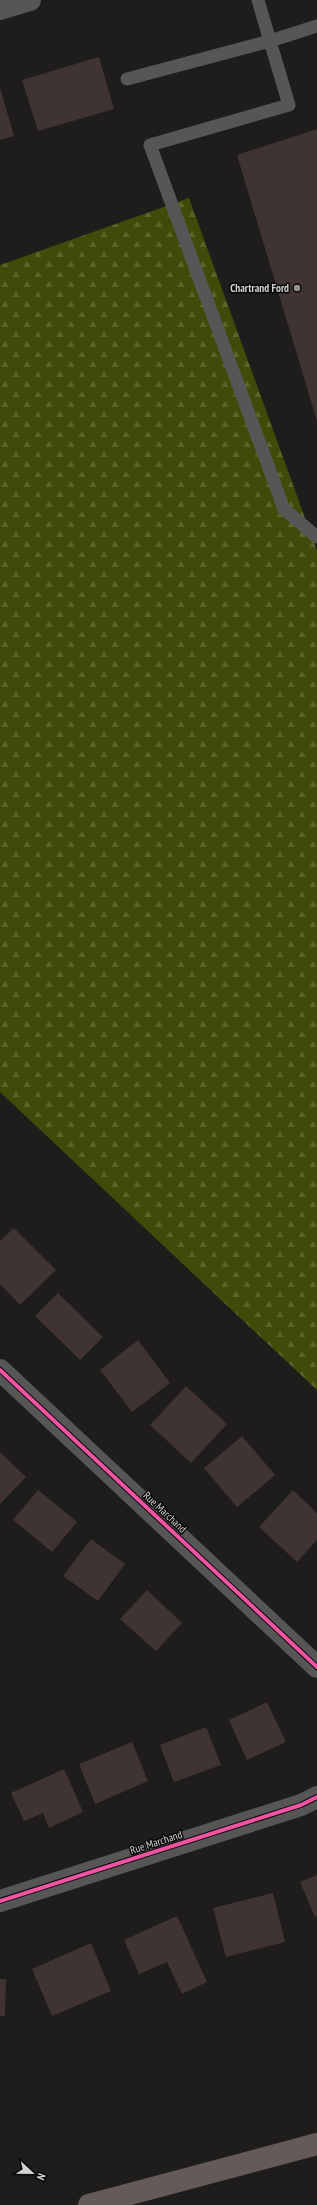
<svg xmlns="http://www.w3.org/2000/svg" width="317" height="2205" font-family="'PT Sans Narrow',sans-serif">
<defs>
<pattern id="forest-firs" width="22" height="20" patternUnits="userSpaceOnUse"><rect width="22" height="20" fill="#414a08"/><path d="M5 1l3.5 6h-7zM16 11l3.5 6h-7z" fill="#5c632b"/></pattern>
</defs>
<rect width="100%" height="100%" fill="#1e1d1c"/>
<path fill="url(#forest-firs)" d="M189,198l128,353v839l-317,-298v-827z"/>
<path fill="#403333" d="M99,57l15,52 -76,22 -16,-51z
M0,88l14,48 -14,4z
M317,129v292l-80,-266z
M14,1228l42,42 -36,35 -20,-21v-43z
M58,1293l45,44 -23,23 -45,-44z
M138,1340l32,43 -38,29 -32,-42z
M186,1386l41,38 -36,39 -41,-38z
M242,1436l33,39 -38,32 -33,-39z
M0,1452l26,25 -26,27z
M38,1490l39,32 -25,30 -39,-32z
M293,1490l24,23v27l-20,22 -38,-35z
M91,1539l34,25 -27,37 -35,-25z
M147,1590l35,33 -26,28 -36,-32z
M267,1702l19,40 -39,18 -18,-40z
M206,1727l15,38 -47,17 -14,-37z
M132,1742l16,39 -53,23 -16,-40z
M64,1769l19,43 -34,16 -6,-15 -19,8 -13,-28z
M317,1875v41l-2,1 -15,-35z
M273,1893l12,49 -59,15 -13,-49z
M177,1916l30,66 -25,12 -15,-32 -28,12 -15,-34z
M91,1943l20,48 -59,25 -20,-47z
M0,1979h6l-1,37h-5z"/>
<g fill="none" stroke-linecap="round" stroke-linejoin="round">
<path stroke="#575656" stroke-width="13" d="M258,0l12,41 47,-15
M127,79l143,-38 19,64 -139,40 134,364 33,28"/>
<path stroke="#575656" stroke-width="22" d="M0,9l30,-9
M0,1370l317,297
M0,1901l301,-96 16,-8"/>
<path stroke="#645a58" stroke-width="22" d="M89,2205l228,-61"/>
<defs>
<path id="cycleway" d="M0,1370l317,297
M0,1901l301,-96 16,-8"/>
</defs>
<use href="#cycleway" stroke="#080807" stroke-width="6"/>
<use href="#cycleway" stroke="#f153a3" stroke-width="4"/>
</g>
<circle fill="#949392" stroke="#080807" stroke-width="1.5" cx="297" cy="288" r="4"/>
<g text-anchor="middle" stroke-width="3" stroke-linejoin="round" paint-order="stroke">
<g font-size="11" font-weight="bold" fill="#d4d2d1" stroke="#080807" text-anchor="end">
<text x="289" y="292">Chartrand Ford</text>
</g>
<g font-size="11" fill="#d4d2d1" stroke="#080807">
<text transform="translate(165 1512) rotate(43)" y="4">Rue Marchand</text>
<text transform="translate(156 1842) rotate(-18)" y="4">Rue Marchand</text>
</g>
</g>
<g transform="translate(32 2173) rotate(112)" stroke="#080807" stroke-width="3" paint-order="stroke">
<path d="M0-3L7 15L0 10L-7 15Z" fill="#d4d2d1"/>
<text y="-6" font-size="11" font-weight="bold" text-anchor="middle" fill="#d4d2d1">N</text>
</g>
</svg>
